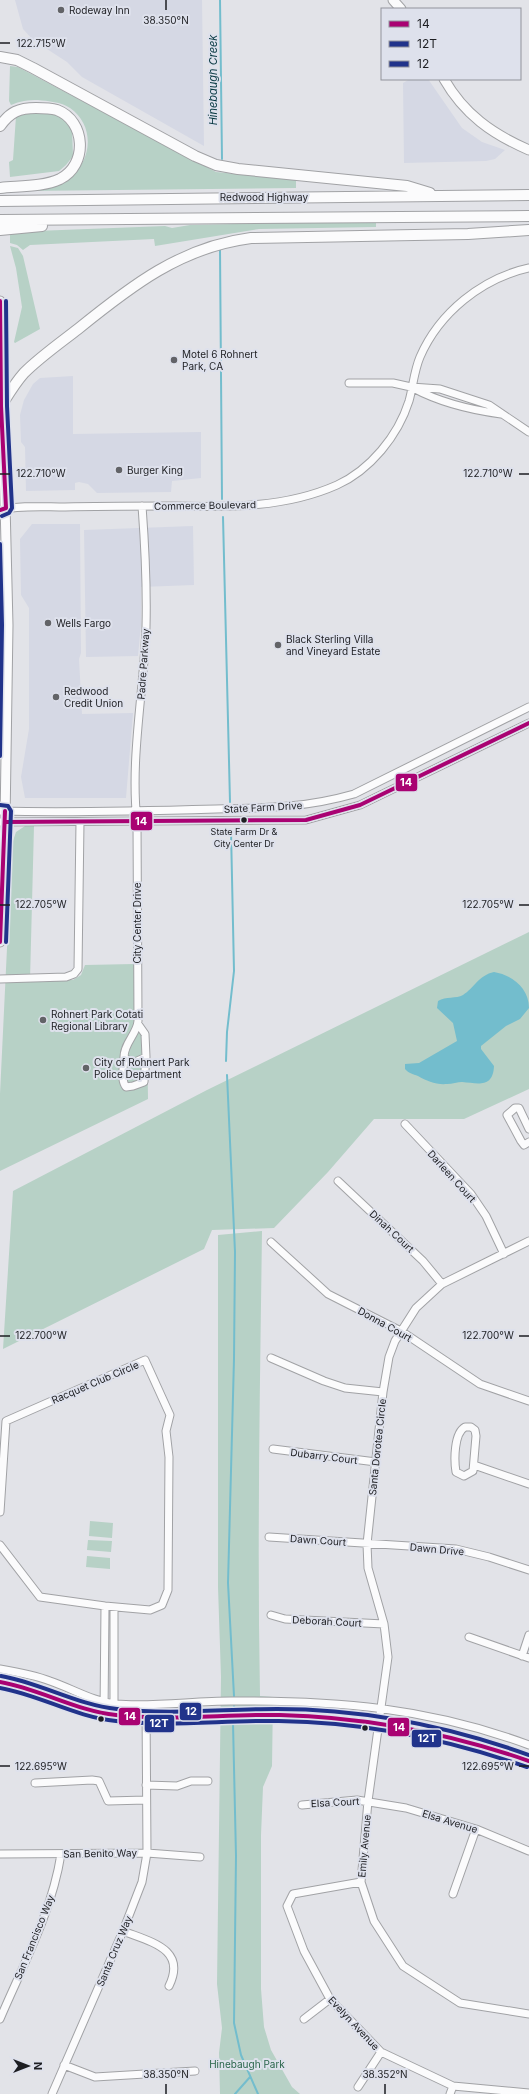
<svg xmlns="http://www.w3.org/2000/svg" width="529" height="2094" font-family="Inter,sans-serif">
<rect width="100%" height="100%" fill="#e2e3e8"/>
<path fill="#d5d8e4" d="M15,0h187l2,146 -122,-69 -15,-15 -34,-22 -10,-11z
M410,79h18l34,49 20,14 23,8 -10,9 -9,2 -82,2 -1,-80z
M73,376v58l128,-2v46l-29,3 -1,11 -74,1 -9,-9 -9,-2 -4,1v7l-49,1 -1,-44 -4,-5 -1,-27 4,-15 9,-16 7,-6z
M32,524h48l1,129 -2,6 3,55 51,-1 -7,85h-101l-4,-21 8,-48v-121l-8,-13 -1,-56z
M193,526l1,59 -53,2v37l-3,32 -52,1 -2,-127z"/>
<path fill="#b7d1c6" d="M10,66l8,1 198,105 80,8v8l-272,3c12,-3 34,-7 44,-13 25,-16 27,-53 2,-70 -9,-6 -22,-7 -32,-8 -10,0 -18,1 -27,5l-2,-4z
M31,112l20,1 13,5 8,11 1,27 -7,9 -7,6 -49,6 -1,-15 4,-2 3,-44z
M376,221v6l-117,2 -104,17 -1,-7 -124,6 -7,5 -6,-5 -7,-2v-11l155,-6 7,2 18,-3z
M10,246l8,2 5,8 17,73 -25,14 -1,-1 8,-35 -6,-39z
M25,826h9l-4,154h43l8,-5 4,-10 49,-1v61l13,6 1,68 -148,72v-77l12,-250 4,-12z
M529,932v157l-65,30h-90l-46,53 -54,56 -62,2 -8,19 -201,100 10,-158 194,-101z
M262,1231c-2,155 -5,310 -2,465l13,1 -1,69 -9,21 -2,48v154l3,38 7,23 21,37 8,7h-80l-1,-41 3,-25 -5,-44 4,-307 -3,-90v-352z
M90,1521l23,2 -1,15 -23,-2z
M88,1540l24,1 -1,11 -24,-2z
M87,1556l23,2v11l-24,-2z"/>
<path fill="#73bdcd" d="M494,972c18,3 35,16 35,36l-9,11 -14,7 -25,20v3l13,17c-1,23 -17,17 -32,16 -4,0 -10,2 -15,2 -11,1 -20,-3 -29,-8 -5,-2 -10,-3 -13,-7v-5l14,-1 38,-22 -4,-18 -16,-15 1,-7c8,-5 18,-2 25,-6 11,-7 16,-20 31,-23z"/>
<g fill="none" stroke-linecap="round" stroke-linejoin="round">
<path stroke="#73bdcd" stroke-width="2" d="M220,0l2,159
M220,250l2,249
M223,517l7,285
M226,1061l1,-29 7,-61 -3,-140
M227,1075l8,177 -1,107 -6,224 6,113
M234,1714v-8
M233,1723l3,133 -2,167 7,32 17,39
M235,2094l15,-17"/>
<defs>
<path id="minor" d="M349,383h44l18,4 29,2 49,16 40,27
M413,388c26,14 58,22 88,26
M0,510c20,-5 44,-3 65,-3 34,-1 69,-1 103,-1 58,1 115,3 169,-21 33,-15 61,-49 72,-84 4,-14 5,-30 11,-44 19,-44 62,-79 109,-89
M0,811c72,2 144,0 216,-2 50,-1 89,-1 138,-15l175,-87
M0,822l306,-2 54,-15 169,-82
M0,979l66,-2 8,-3 4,-5 2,-147
M138,1024l7,10 1,23 -11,5 -6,-1 -5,-4c0,-14 13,-23 14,-36l-1,-199c-7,-65 7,-130 9,-195 1,-40 -1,-81 -4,-121
M124,1057c0,9 -4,22 2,30l7,-1 11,-4 2,-25
M405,1124l66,70 15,22 18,38
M529,1129l-10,-21h-4l-8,7 14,26 3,4 5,-3
M338,1181l85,80 19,23
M529,1241l-87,43 -26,24 -21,33 -6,16 -6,35 -16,152 1,24 16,56 4,33 -20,144 -7,81 13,39 29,45 57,37 69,11
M271,1242l57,52 73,37 79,53 49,17
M271,1358l53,23 21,7 38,4
M465,1427h6l4,3 1,6 -3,35 -9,5 -8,-4c-2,-12 -2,-39 9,-45z
M273,1449l103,13
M474,1465l55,19
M0,1512l6,-91 139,-61 25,55 -4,16 3,26 -1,133 -6,15 -12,5 -45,-4 -65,-9 -40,-52
M269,1537l187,12 33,8 40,13
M271,1615l14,4 99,5
M469,1637l60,21
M522,1656l7,-21
M0,1669c17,3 34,6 50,12 21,7 44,21 66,23 38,3 77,-3 115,-3 105,-1 199,7 298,44
M0,1682c40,4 75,29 115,33 54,6 109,0 163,0 86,1 171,16 251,46
M104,1713l1,-107
M114,1715v-108
M35,1783l57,-3 7,1 9,20 38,-1
M146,1785l31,1 14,-5h17
M302,1805l55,-5 49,8 70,21 53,22
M0,1854l147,-1 53,4
M361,1882l-68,12 -6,12 17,45 26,48 51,53 72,34 76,7
M453,1894l23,-65
M123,1931c28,11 64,18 46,55
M0,2019c23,-54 52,-107 61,-165
M304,2019l26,-20
M64,2065l31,12 100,-6
M358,2087l23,-35
M52,2094l71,-163 19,-49 5,-29 -1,-148
M450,2094l3,-8"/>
<path id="major" d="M393,0l8,9
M444,79c20,35 48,55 85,71
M0,301l8,324 -3,197 -5,120"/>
<path id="highway" d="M0,57l17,3 16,8 162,88 21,9 22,4 169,17 23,7
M0,126c10,-14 19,-18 36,-18 7,0 14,0 21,2 29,11 31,55 3,69 -17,8 -41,7 -60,9
M0,201l529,-6
M0,220l529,-4
M0,230l42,-4
M0,368h1
M1,406c7,-11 14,-23 23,-33 16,-16 36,-30 54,-44 53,-43 103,-82 173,-91l217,-4 61,-4"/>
</defs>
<use href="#minor" stroke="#a1a2a5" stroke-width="9"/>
<use href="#major" stroke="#a1a2a5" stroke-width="11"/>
<use href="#highway" stroke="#a1a2a5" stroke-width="12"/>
<use href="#minor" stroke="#fbfbfc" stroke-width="7"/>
<use href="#major" stroke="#fbfbfc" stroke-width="9"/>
<use href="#highway" stroke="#fbfbfc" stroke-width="10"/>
<defs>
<path id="bus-1" d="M0,301l1,105 5,102 -6,2
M5,822l301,-2 54,-15 169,-82
M0,942l5,-131
M0,1682c40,7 76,29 116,33 55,6 109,-1 164,0 86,2 168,18 249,46"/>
<path id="bus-2" d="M0,544l2,81 -2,131
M0,1688c40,7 75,29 116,33 54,6 108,-1 163,0 85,1 168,18 248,46"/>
<path id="bus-3" d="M2,516l7,-3 3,-5 -5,-102 -1,-105
M0,805l8,1 3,5 -5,131
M1,1676c40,7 76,29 116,33 53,6 107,0 160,0 86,0 171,17 252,46"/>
</defs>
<use href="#bus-1" stroke="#dee1ec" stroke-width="7"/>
<use href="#bus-2" stroke="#dee1ec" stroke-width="7"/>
<use href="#bus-3" stroke="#dee1ec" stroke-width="7"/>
<use href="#bus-1" stroke="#a90272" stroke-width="4"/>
<use href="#bus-2" stroke="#21338b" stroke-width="4"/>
<use href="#bus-3" stroke="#21338b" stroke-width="4"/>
</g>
<path fill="none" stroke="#1d1e22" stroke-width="1.5" d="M166,0v10M0,43h10M0,474h10M519,474h10M0,905h10M519,905h10M0,1336h10M519,1336h10M0,1766h10M519,1766h10M166,2084v10M385,2084v10"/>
<g fill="#626367" stroke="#dee1ec" stroke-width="1.5">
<circle cx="61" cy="10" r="4"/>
<circle cx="174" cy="360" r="4"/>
<circle cx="119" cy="470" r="4"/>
<circle cx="48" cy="623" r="4"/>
<circle cx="278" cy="645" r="4"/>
<circle cx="56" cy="697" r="4"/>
<circle cx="43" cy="1020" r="4"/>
<circle cx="86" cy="1068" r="4"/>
</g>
<g fill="#1d1e22" stroke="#dee1ec" stroke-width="1.5">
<circle cx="244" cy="820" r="3.5"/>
<circle cx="101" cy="1719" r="3.5"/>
<circle cx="365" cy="1728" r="3.5"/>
</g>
<g text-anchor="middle" stroke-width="4" stroke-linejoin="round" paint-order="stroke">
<g font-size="9" fill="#1d1e22" stroke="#dee1ec">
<text x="244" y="835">State Farm Dr &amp;<tspan x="244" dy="12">City Center Dr</tspan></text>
</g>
<g font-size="10" fill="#1d1e22" stroke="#dee1ec" text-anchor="start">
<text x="69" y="14">Rodeway Inn</text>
<text x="182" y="358">Motel 6 Rohnert<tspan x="182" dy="12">Park, CA</tspan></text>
<text x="127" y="474">Burger King</text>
<text x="56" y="627">Wells Fargo</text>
<text x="286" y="643">Black Sterling Villa<tspan x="286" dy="12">and Vineyard Estate</tspan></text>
<text x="64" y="695">Redwood<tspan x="64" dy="12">Credit Union</tspan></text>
<text x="51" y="1018">Rohnert Park Cotati<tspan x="51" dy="12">Regional Library</tspan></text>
<text x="94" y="1066">City of Rohnert Park<tspan x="94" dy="12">Police Department</tspan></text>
</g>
<g font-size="10" fill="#1d1e22" stroke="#dee1ec">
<text x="264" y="201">Redwood Highway</text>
<text transform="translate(205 505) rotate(-1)" y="4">Commerce Boulevard</text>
<text transform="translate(143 664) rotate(-86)" y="4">Padre Parkway</text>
<text transform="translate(263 807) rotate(-3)" y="4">State Farm Drive</text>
<text transform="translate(137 923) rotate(-90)" y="4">City Center Drive</text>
<text transform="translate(452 1176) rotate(48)" y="4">Darleen Court</text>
<text transform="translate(392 1231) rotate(43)" y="4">Dinah Court</text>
<text transform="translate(385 1324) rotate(29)" y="4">Donna Court</text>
<text transform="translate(95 1382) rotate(-23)" y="4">Racquet Club Circle</text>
<text transform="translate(377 1447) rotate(-84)" y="4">Santa Dorotea Circle</text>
<text transform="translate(324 1456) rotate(7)" y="4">Dubarry Court</text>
<text transform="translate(318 1540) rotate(4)" y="4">Dawn Court</text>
<text transform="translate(437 1549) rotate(5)" y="4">Dawn Drive</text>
<text transform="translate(327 1621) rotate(3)" y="4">Deborah Court</text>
<text transform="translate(335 1802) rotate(-3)" y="4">Elsa Court</text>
<text transform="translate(450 1821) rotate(17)" y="4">Elsa Avenue</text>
<text transform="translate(364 1846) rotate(-85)" y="4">Emily Avenue</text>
<text transform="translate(100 1853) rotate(-1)" y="4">San Benito Way</text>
<text transform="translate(34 1937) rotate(-68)" y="4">San Francisco Way</text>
<text transform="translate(114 1951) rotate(-67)" y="4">Santa Cruz Way</text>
<text transform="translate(354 2023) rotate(47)" y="4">Evelyn Avenue</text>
</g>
<g font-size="10" fill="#29654a" stroke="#dee1ec">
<text x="247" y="2068">Hinebaugh Park</text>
</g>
<g font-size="11" font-style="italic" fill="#083942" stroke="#dee1ec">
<text transform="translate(213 80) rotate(-90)" y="4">Hinebaugh Creek</text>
</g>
</g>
<g font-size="10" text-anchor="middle" fill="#1d1e22" stroke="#dee1ec" stroke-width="4" stroke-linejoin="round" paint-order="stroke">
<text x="166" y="24">38.350°N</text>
<text x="41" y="47">122.715°W</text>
<text x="41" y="477">122.710°W</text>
<text x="488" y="477">122.710°W</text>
<text x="488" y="908">122.705°W</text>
<text x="41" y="908">122.705°W</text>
<text x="41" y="1339">122.700°W</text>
<text x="488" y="1339">122.700°W</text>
<text x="41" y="1770">122.695°W</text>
<text x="488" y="1770">122.695°W</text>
<text x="166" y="2078">38.350°N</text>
<text x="385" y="2078">38.352°N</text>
</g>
<g stroke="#dee1ec" stroke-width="1.5">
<rect x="395" y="773" width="23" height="19" rx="4" fill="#a90272"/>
<rect x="130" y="811" width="23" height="20" rx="4" fill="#a90272"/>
<rect x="179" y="1702" width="23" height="19" rx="4" fill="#21338b"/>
<rect x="118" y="1707" width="23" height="19" rx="4" fill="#a90272"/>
<rect x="144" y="1714" width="31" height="19" rx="4" fill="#21338b"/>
<rect x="387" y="1717" width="23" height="20" rx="4" fill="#a90272"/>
<rect x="411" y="1729" width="31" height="19" rx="4" fill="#21338b"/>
</g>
<g font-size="11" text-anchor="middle" font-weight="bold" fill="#fff">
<text x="406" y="786">14</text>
<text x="141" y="825">14</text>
<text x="191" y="1715">12</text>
<text x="130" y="1720">14</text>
<text x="159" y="1727">12T</text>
<text x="399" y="1731">14</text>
<text x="427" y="1742">12T</text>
</g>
<rect x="381" y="8" width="140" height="72" fill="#dee1ec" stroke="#91939b"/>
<rect x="389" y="21" width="20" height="6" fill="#a90272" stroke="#91939b"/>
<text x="417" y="28" font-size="12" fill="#1d1e22">14</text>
<rect x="389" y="41" width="20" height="6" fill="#21338b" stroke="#91939b"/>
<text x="417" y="48" font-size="12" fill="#1d1e22">12T</text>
<rect x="389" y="61" width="20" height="6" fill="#21338b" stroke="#91939b"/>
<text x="417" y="68" font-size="12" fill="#1d1e22">12</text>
<g transform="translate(28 2066) rotate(90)" stroke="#dee1ec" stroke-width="3" paint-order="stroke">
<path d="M0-3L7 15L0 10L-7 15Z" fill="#1d1e22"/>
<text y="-6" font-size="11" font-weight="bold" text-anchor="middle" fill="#1d1e22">N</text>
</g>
</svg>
